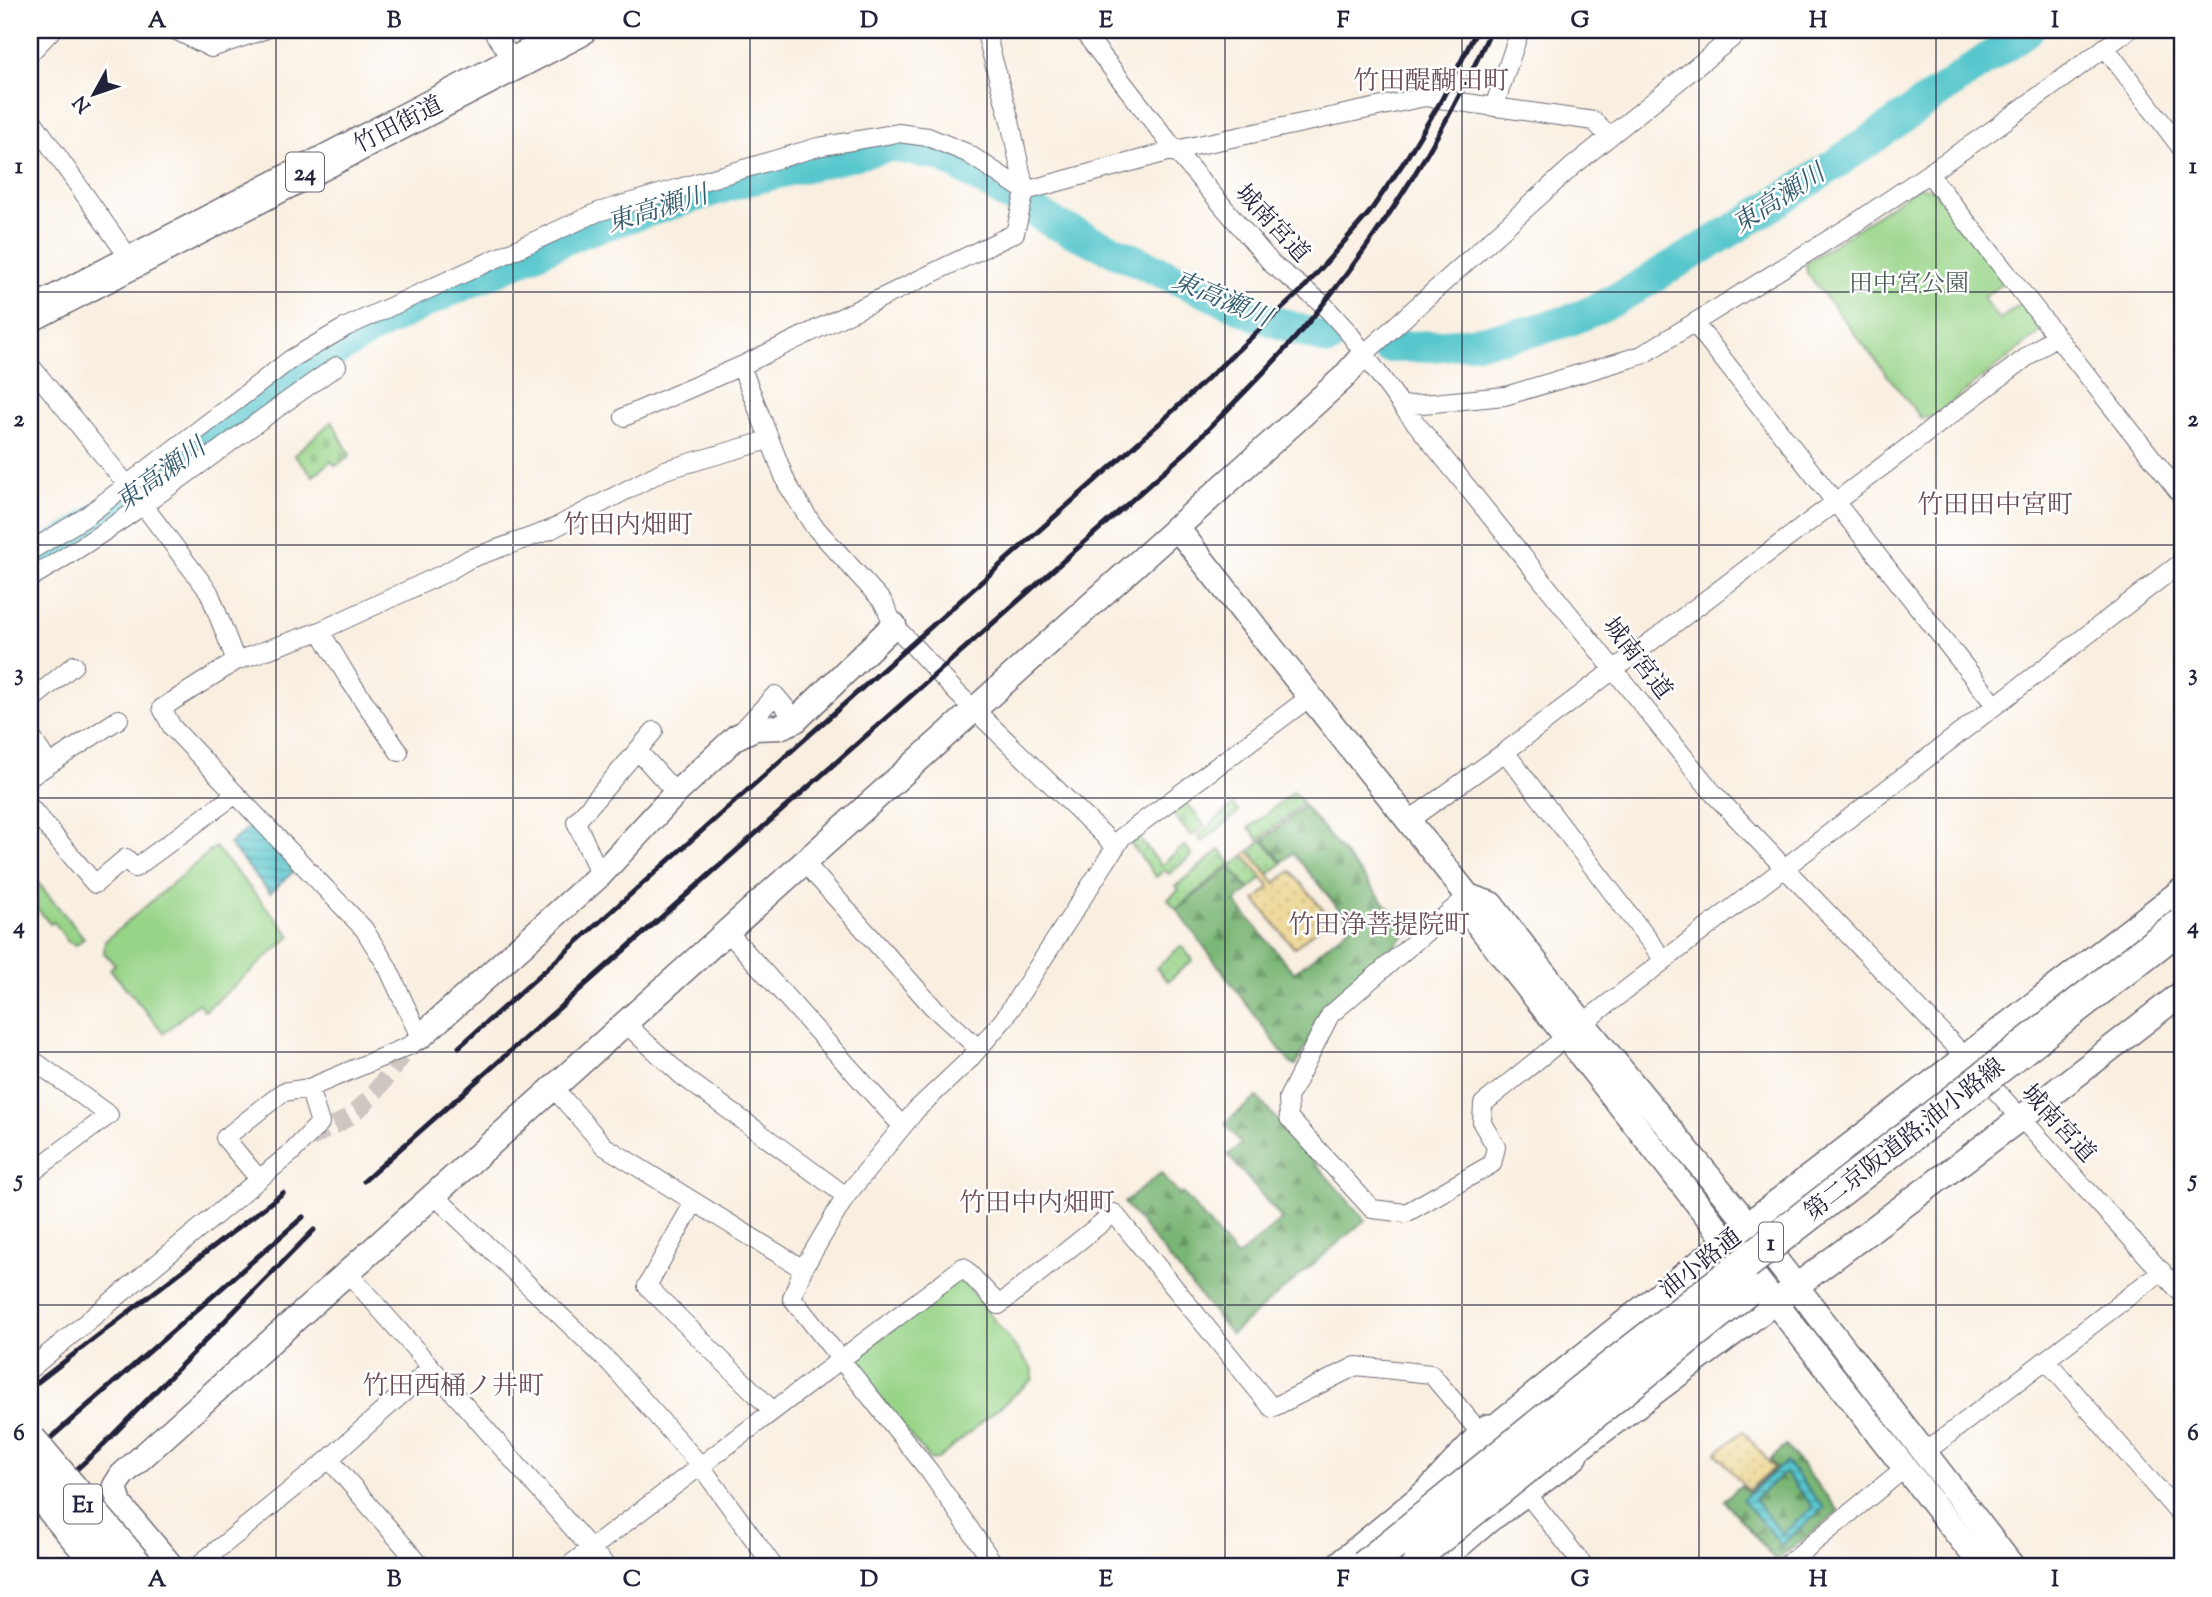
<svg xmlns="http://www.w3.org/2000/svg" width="2212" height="1597" font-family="'Sorts Mill Goudy','Noto Serif JP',serif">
<defs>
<pattern id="grass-dots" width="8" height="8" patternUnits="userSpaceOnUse" patternTransform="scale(1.75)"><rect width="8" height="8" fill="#98d488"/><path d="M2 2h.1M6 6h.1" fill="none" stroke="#83b676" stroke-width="1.8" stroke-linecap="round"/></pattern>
<pattern id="forest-firs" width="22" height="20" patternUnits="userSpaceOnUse" patternTransform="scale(1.75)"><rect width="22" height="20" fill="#7ab674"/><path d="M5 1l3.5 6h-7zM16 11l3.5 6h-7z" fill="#649460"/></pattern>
<pattern id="sand-dots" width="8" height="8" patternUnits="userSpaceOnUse" patternTransform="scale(1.75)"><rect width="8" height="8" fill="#eeda9e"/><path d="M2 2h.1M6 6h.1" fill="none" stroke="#ccbb89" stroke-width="1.8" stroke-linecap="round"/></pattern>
<pattern id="cemetery-stones" width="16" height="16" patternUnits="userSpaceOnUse" patternTransform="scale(1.75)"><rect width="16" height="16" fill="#98d488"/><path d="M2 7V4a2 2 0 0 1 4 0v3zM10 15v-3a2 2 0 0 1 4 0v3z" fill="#83b676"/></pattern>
<pattern id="water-rules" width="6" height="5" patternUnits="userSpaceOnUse" patternTransform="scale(1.75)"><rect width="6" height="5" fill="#59c7cd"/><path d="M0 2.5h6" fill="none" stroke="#49a1a8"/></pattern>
</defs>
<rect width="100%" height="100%" fill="#fff"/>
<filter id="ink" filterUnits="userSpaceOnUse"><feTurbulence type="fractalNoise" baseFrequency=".0143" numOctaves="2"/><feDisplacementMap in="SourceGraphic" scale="14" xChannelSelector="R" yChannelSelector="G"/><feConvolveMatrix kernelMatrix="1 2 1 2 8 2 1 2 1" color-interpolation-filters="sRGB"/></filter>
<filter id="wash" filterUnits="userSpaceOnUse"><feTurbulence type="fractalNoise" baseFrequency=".00686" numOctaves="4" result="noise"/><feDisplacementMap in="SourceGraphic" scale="28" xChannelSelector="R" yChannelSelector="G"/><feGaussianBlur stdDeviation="1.57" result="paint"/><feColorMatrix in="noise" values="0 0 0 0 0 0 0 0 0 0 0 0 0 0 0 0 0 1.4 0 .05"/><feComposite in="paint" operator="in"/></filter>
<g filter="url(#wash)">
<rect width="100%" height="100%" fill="#f9efe1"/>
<path fill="url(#grass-dots)" stroke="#5d7b62" stroke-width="2" d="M1293,792l10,11 -44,37 -10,-12z
M1233,805l6,7 -37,30 -5,-6z
M1139,838l22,27 24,-20 7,10 -23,19 -4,-4 -9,7 -25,-33z
M1263,840l19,23 -13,11 -19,-23z
M1220,850l11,13 -55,46 -8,-10 11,-9 -3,-4z
M1244,856l18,23 -13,10 -19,-22z
M1181,946l12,14 -25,21 -12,-13z"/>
<path fill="url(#forest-firs)" stroke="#4e6c58" stroke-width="2" d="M1304,806l105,126 -83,75 -30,58 -6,-2 -113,-153 53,-43 19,23 -14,12 59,71 58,-48 -59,-72 -11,9 -18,-22z
M1257,1097l108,123 -134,114 -107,-131 37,-30 19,23 3,-3 54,64 45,-38 -54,-64 13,-11 -16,-21z
M1786,1446l53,65 -63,50 -52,-61 17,-15 7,7 28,-24 -6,-8z"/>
<path fill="url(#sand-dots)" stroke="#887e6c" stroke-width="2" d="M1249,851l26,32 16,-12 39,47 -36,30 -39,-48 15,-13 -26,-32z
M1743,1431l31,37 -26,22 -32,-37z"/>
<path fill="url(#cemetery-stones)" stroke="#5d7b62" stroke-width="2" d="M332,421l18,34 -14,11 -5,-5 -18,15 -19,-21z
M1186,802l19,23 -14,11 -19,-23z"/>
<path fill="#98d488" stroke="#5d7b62" stroke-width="2" d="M1918,187l15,2 72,92 -22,17 16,22 23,-17 18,23 -2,8 -105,83 -12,1 -114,-145 -1,-10z
M215,847l76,89 -86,75 -7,-8 -34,30 -54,-64 5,-5 -11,-11 1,-12z
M33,877l51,61 -8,7 -8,-3 -14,-20 -4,2 -15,-18 2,-2 -7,-9v-15z
M955,1281l10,2 68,87v9l-95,80 -8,1 -74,-91 1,-12z"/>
<path fill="url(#water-rules)" stroke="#3e7484" stroke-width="2" fill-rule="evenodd" d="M253,824l41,47 -24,22 -41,-49z
M1786,1462l38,46 -43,37 -39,-46zM1785,1473l28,34 -31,27 -28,-35z"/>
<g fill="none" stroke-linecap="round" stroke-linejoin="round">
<path stroke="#59c7cd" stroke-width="32" d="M1386,347c59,1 128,-8 184,-27 40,-14 76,-39 112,-60 120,-69 233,-151 346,-230
M30,562l49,-29 198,-145 91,-57 58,-29 156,-70 158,-50 151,-36 52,10 112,68 201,91 73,25"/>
</g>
</g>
<g filter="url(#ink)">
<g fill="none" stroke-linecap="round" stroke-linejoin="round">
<path stroke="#cec6c0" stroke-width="18" stroke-dasharray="18 9" stroke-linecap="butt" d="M310,1139c11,-8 23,-12 34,-19 28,-17 46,-50 67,-75"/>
<defs>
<path id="street" d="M175,30l36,18 53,-18
M492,30l23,33
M1082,30l93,120 98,115 50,39 26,29 53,73 311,387 253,265 216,236
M2105,47l77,102
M30,53l22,-23
M1494,107l26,-77
M30,117l102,145
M1929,174l253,322
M1696,325l299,380
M1363,355l210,-189 169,-136
M30,365l110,136 69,91 27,69
M741,366l46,118 26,41 70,77 11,23 61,66 161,156
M1402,406l103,-10 137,-41 212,-131 137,-93 138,-101
M624,417l117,-51 274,-133 10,-42 -15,-70 -25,-91
M30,551l54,-33 207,-159 55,-32 252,-115 220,-65 80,-14 30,4 39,16 58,38 150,-41 250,-53 169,24 15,16
M30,578c108,-62 204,-142 307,-212
M320,631l30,50 49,71
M30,701l44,-36
M741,732l34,-37 21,25
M30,735l19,29
M638,751l38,42
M1505,752l159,208
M30,777l89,-58
M30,807l65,77 31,-26 9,10 101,-74
M1408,821l97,-69 551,-417
M804,862l128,144 46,42
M600,875l-24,-53 78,-91
M1468,896l-138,119 -42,83 1,20 83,91 34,4 86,-49 4,-17 -14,-24 1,-19 100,-81 599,-461
M727,931l175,195
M625,1023l56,52 165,121
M30,1068l7,-5 72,52 -79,59
M553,1087l51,59 199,123
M259,1179l-34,-41 58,-46 26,-4 102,-43 9,-8 -33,-71 -23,-37 -192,-202 -10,-19 74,-47 84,-30 127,-59 22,-13 81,-29 115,-60 104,-30
M435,1196l176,168 89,101 74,102
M694,1202l-47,84 126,125
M349,1274l258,293
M2047,1361l135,156
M30,1369l262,-217 28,-29 -11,-35
M1924,1453l238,-182
M329,1459l93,108
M1524,1490l61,77
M196,1567l133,-108 101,-90
M567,1567l396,-300 36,38 115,-92 158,195 84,-42 75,8 52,62
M996,1567l-66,-95 -138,-174 11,-29 43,-73 70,-86 52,-49 36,-42 118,-182 188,-140
M1784,1567l122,-100"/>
<path id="secondary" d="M1176,527l292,369 4,21 511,650
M1468,896l23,8 92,119 165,201 265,343
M420,1037l180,-162 76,-82 60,-56 19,-9 25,-1 16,-7 98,-95
M1477,1441l249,-200 456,-351
M1560,1463l461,-345 161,-125
M172,1567l-52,-62 -5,-19 7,-11 1148,-1031 73,-66 20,-23
M1434,1567l75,-64"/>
<path id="highway" d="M30,315l549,-285
M1493,1512l79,-58
M1342,1567l91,-75 56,-61"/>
</defs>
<use href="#street" stroke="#6d6a75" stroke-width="20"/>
<use href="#secondary" stroke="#6d6a75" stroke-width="27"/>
<use href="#highway" stroke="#6d6a75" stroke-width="36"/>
<use href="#street" stroke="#fff" stroke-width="18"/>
<use href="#secondary" stroke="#fff" stroke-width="24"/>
<use href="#highway" stroke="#fff" stroke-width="33"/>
<path stroke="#22223b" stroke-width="5" d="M459,1047l702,-625 142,-133 66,-76 37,-54 36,-60 35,-69
M364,1181l822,-729c47,-49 97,-96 138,-149 67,-84 123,-175 167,-273
M30,1388l253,-195
M30,1456l273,-239
M30,1512l70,-64 214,-218"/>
<defs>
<path id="highway-bridge" d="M30,1441l107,126
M30,1481l73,86
M1420,1552l326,-262
M1365,1567l229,-186 588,-457"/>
</defs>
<use href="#highway-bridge" stroke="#6d6a75" stroke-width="36" stroke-linecap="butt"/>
<use href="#highway-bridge" stroke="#fff" stroke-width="33"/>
</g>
</g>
<path fill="none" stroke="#22223b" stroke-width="2" stroke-opacity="0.55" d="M276,30v1537M513,30v1537M750,30v1537M987,30v1537M1225,30v1537M1462,30v1537M1699,30v1537M1936,30v1537M30,292h2152M30,545h2152M30,798h2152M30,1052h2152M30,1305h2152"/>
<g text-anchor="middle" stroke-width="5" stroke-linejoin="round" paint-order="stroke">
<g fill="#fff" stroke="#646476" stroke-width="2">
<rect x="286" y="152.5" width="38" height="39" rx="5"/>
<rect x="1759" y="1222.5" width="24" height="39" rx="5"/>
<rect x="64" y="1484.5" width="38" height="39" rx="5"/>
</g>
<g font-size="23" font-weight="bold" fill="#22223b">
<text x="305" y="180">24</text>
<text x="1771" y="1250">1</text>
<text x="83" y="1512">E1</text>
</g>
<g font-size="24" fill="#22223b" stroke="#fff">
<text transform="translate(398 124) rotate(-27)" y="8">竹田街道</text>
<text transform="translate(1273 223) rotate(47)" y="8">城南宮道</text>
<text transform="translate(1638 658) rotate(52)" y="8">城南宮道</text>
<text transform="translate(2059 1123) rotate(47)" y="8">城南宮道</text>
<text transform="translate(1904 1139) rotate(-38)" y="8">第二京阪道路;油小路線</text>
<text transform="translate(1700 1263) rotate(-38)" y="8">油小路通</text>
</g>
<g font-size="24" fill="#4b6056" stroke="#fff">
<text x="1909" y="291">田中宮公園</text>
</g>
<g font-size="26" fill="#6b4d55" stroke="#fff">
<text x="1431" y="89">竹田醍醐田町</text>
<text x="1995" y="513">竹田田中宮町</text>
<text x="628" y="533">竹田内畑町</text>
<text x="1379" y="933">竹田浄菩提院町</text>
<text x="1037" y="1211">竹田中内畑町</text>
<text x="453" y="1394">竹田西桶ノ井町</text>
</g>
<g font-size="26" font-style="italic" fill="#355c6e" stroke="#fff">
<text transform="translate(1778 198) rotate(-33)" y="9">東高瀬川</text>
<text transform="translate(657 208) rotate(-17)" y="9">東高瀬川</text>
<text transform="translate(1222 298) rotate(23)" y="9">東高瀬川</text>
<text transform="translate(160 474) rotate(-36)" y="9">東高瀬川</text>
</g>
</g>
<rect width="2212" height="1597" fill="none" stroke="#fff" stroke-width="77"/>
<g transform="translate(94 94) rotate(230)" stroke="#ffffff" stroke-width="5" paint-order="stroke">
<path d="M0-5L12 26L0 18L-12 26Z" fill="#22223b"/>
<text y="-10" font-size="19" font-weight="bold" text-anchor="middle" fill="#22223b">N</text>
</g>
<rect x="38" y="38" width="2136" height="1520" fill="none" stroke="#22223b" stroke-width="2.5"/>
<g font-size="23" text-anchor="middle" font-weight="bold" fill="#22223b">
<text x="157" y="27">A</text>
<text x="394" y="27">B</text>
<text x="632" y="27">C</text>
<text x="869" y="27">D</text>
<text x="1106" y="27">E</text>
<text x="1343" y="27">F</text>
<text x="1580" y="27">G</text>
<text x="1818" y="27">H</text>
<text x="2055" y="27">I</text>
<text x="19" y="173">1</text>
<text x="2193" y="173">1</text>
<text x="19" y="426">2</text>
<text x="2193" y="426">2</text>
<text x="19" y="680">3</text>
<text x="2193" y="680">3</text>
<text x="19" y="933">4</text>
<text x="2193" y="933">4</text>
<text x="19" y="1186">5</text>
<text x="2193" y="1186">5</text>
<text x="19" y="1440">6</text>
<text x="2193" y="1440">6</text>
<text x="157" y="1586">A</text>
<text x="394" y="1586">B</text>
<text x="632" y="1586">C</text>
<text x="869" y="1586">D</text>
<text x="1106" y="1586">E</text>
<text x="1343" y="1586">F</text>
<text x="1580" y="1586">G</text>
<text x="1818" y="1586">H</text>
<text x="2055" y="1586">I</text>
</g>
</svg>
